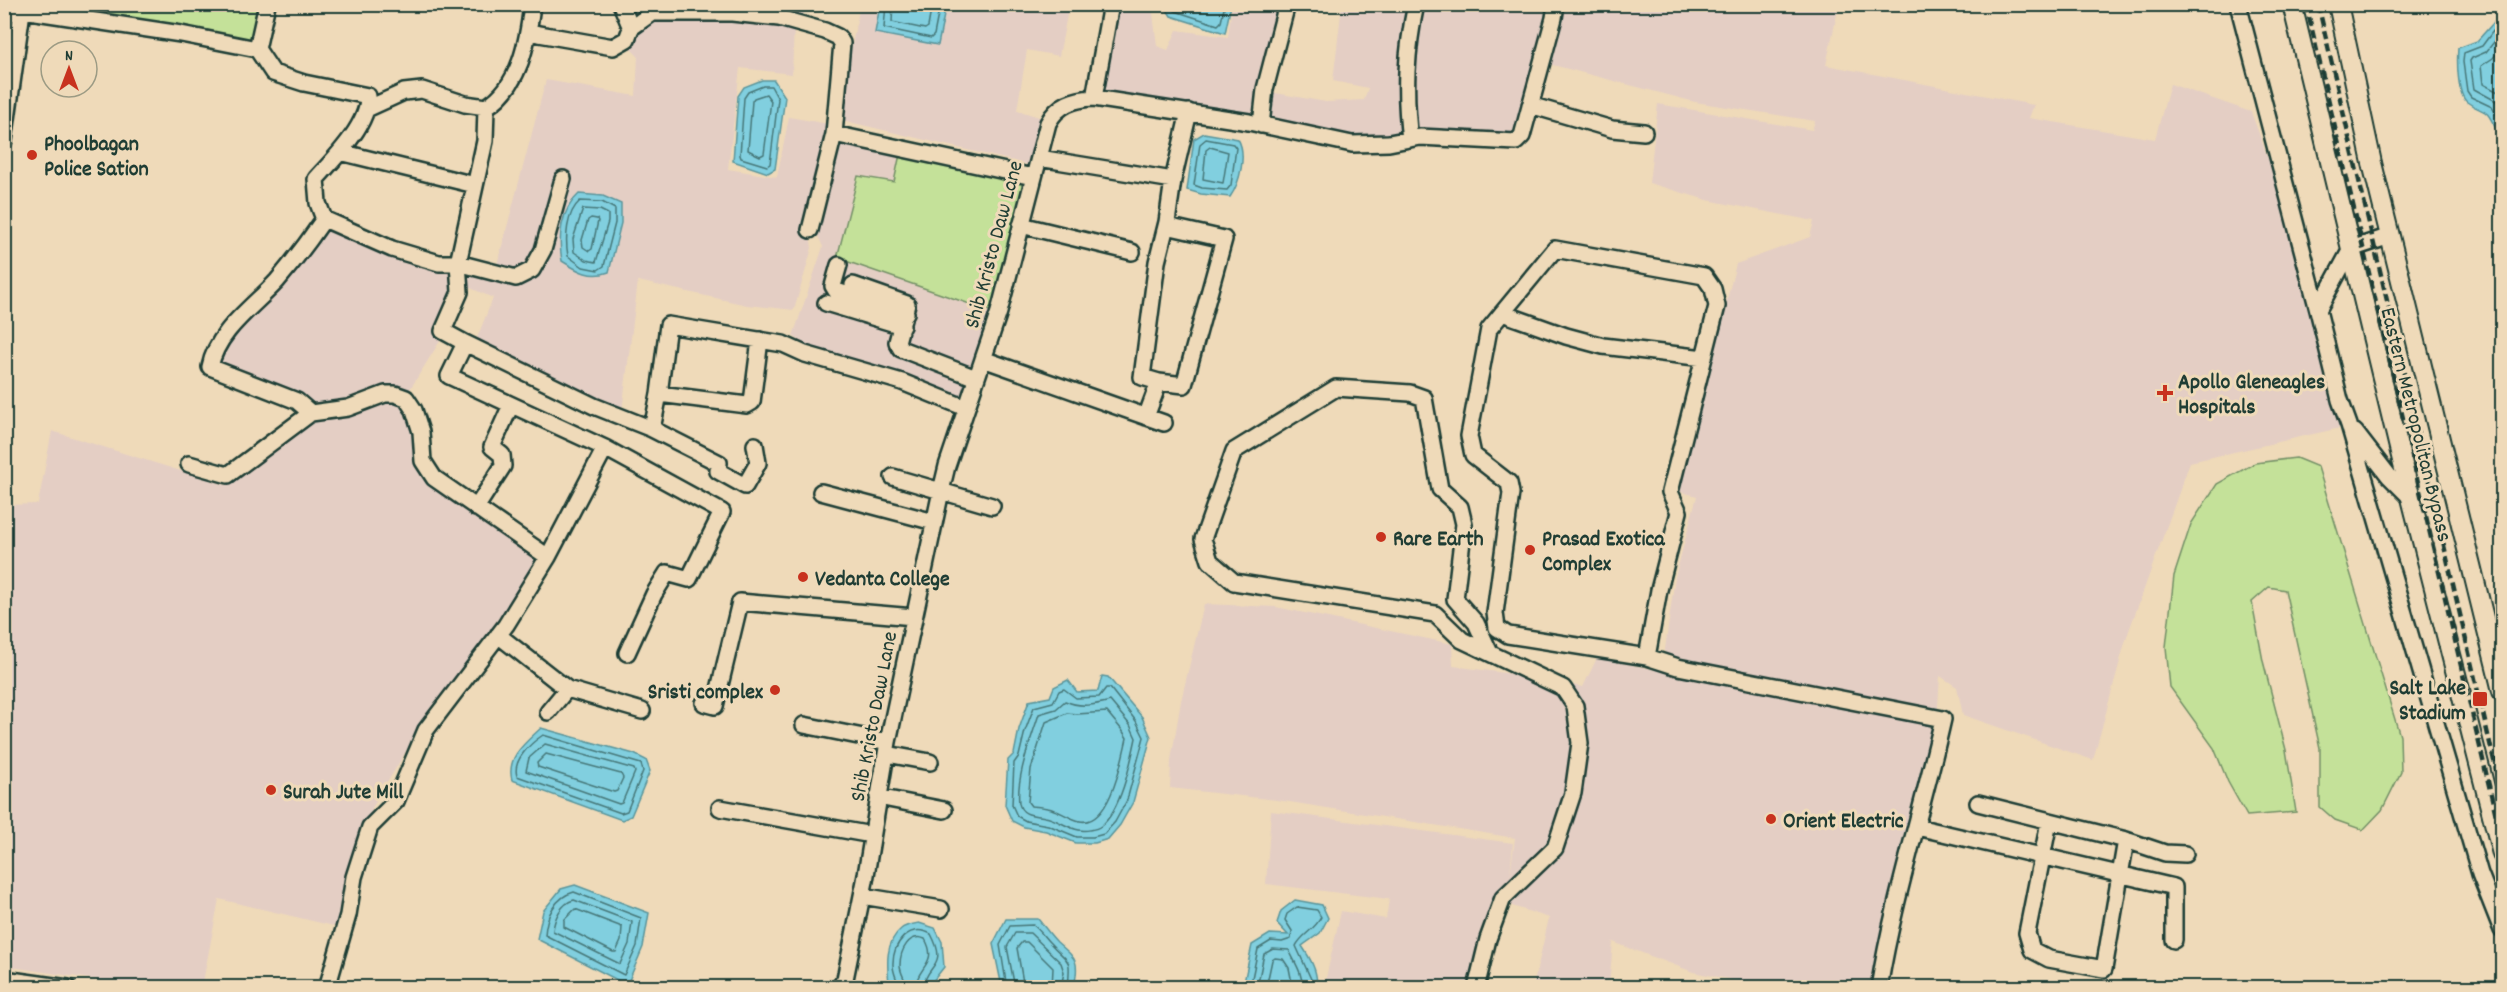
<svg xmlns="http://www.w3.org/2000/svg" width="2507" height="992" font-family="Dekko,sans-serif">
<rect width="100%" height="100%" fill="#efdab9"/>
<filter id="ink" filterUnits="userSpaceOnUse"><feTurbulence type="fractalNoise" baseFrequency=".0167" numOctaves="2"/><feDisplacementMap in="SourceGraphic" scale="12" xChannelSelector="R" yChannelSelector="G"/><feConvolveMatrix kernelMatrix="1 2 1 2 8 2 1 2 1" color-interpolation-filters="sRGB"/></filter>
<g filter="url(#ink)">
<path fill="#e4cec4" d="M720,5h87l-5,12z
M860,5h209l-10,51 -32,-6 -10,60 25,8 -12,47 -193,-46z
M1113,5h39l5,41 11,4 9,-20 51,7 4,-32h51l-27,115 -157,-29z
M1342,5h68l-5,25 -6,66 8,38 -54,6 -86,-20 3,-28 56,10 38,-2 4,-12 -35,-7z
M1420,5h132l-33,127 -9,4 -96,-6 -5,-65z
M1559,5h280l-13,60 208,40 -5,13 126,21 15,-55 81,28 32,87 57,229 -150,34 -64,177 -33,121 -130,-45 -6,-28 -17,-11 -3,46 -61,265h-108l-75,-15 -80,-30 -4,45h-76l16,-69 -43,-14 -21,83h-161l17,-76 45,8 3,-20 -123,-15 5,-73 242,32 -3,32 5,-37 -238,-38 -107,-12 1,-28 10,-59 23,-97 72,3 176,37 1,22 67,9 63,12 14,-29 65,13 13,-94 22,-81 -19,-5 58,-227 74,-27 4,-16 -107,-21 -58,-17 9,-79 154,26 3,-9 -120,-19 -150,-39z
M659,16l79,1 56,10 -2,47 -52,-6 -12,101 49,8 12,-60 45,8 -26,98 4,25 -18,62 -47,-5 -109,-24 -16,131 -147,-69 18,-45 -27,-12 -21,47 -38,61h-41l-50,14 -102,-45 2,-9 110,-130 168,52 52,-196 90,16 2,-40 -10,-10 10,-22z
M838,137l63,15 92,160 -29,90 -154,-54 -17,-12 30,-89 -8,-18z
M395,396l11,7 10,28 5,35 121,92 -121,168 -49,82 -34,119 -119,-28 -17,88h-58l-139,-21v-461l33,-1 14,-73 174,54 29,-19 60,-47z"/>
<path fill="#c4e199" stroke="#728f66" stroke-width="1.5" d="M32,4l227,1 -9,35z
M900,154l127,26 -34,132 -156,-54 21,-82 36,6z
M2296,458l22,9 82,269 1,36 -19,38 -19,20 -28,-10 -15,-13v-59l-35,-158 -16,-3 -17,15 11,59 23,89 10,62 -49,4 -19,-34 -14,-34 -44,-61 -4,-40 8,-71 17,-52 26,-40 38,-21z"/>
<path fill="#81cfdf" stroke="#5a959b" stroke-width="1.5" d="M880,5h66l-8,40 -63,-12z
M1164,5h67l-6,28 -54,-17z
M2502,6v126l-6,-3c-12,-25 -10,-13 -29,-27 -10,-8 -10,-41 -9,-54l19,-7 18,-20z
M762,80h12l11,17 -10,72 -7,4 -35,-12 5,-65 6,-9z
M1204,133l34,6c9,15 2,44 -8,58l-29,-3 -14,-4 7,-51z
M579,194l24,2 18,8v19l-12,49c-19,7 -31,-1 -47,-11 -4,-23 -2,-50 17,-67z
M1102,676l6,1 34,40 9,20 -18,65 -13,23 -12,14 -13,4h-19l-30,-12 -22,-4 -12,-6 -7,-16 3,-45 6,-6 5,-25 10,-28 21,-4 4,-10 14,-7 9,12 21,-1z
M541,728l93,26 12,6 4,11 -19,45 -9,4 -110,-40c-6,-23 13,-37 29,-52z
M575,885l74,28 -6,34 -16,38 -90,-46 6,-28 18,-22z
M1295,900l27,5 6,13 -8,15 -18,13c8,12 17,27 14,41h-73l9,-42 18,-11 18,1 -11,-12 4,-12z
M1006,919h32c6,7 12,16 19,23 19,17 23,18 17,45h-72l-9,-43z
M919,923l16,5 7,14 2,25 -15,19 -30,1 -10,-4c-2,-18 -4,-41 12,-54 4,-4 13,-5 18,-6z"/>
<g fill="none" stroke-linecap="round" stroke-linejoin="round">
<path stroke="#467778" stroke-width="1.5" d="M886,4l-2,24 47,10 3,-3 6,-31
M893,4l-1,18 33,7 3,-2 4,-23
M1171,4l4,7 43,14 3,-3 4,-18
M2502,19l-20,27 -18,7 -1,9 4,29 4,6 21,10 10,18
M2502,32l-16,20 -14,6 -2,3 4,28 22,12 6,9
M2502,47l-9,11 -12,8 2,18 19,10
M763,86h8l7,13 -8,65 -3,2 -26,-8 -1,-3 4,-57 4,-6z
M766,94l5,7 -7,53 -4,2 -12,-6 4,-49 2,-3z
M1206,139l27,5 3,4 -5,37 -4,5 -25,-2 -8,-3 6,-41z
M1210,147l18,5 -5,31 -20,-4 3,-29z
M580,201l22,1 13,7v14l-11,43 -6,4 -15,-3 -15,-11c-3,-17 -2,-43 12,-55z
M583,209l17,1 8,4v8l-12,40 -10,-2 -12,-8 -1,-13z
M591,218l6,1 1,2 -6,28 -3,2 -6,-4 -1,-7 6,-20z
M1106,688h4l26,33 8,16 -17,63 -12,22 -11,12 -11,3h-16l-29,-12 -22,-4 -9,-5 -5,-11 2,-42 5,-7 6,-25 9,-24 19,-5 6,-11 5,-2 12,9 23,-1z
M1065,701c15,7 30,4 45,0l20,24 6,13c-5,23 -15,73 -35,88 -5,4 -16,5 -22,4 -12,-2 -22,-11 -34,-13 -10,-2 -24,-1 -26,-14 -3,-27 12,-63 20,-89l17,-5z
M1067,713l10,1 30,-2 15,18 5,8c-5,21 -17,89 -47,83 -9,-2 -17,-8 -26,-11 -7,-3 -15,-3 -23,-4l-3,-4 3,-33 15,-47z
M543,735l98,29 2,7 -16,40 -6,2 -104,-37c-5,-16 14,-33 26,-41z
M545,744l89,25 1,3 -13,31 -3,1 -93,-33 3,-13z
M546,754l75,20 2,4 -6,13 -3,1 -76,-25 -1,-4z
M574,892l67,26 -4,28 -13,29 -79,-40c1,-19 10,-38 29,-43z
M574,900l58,22 -3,22 -9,20 -67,-33c1,-12 8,-28 21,-31z
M575,909l47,18 -1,14 -5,11h-3l-49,-25v-7z
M899,988c-1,-8 -6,-14 -6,-23 -1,-21 16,-43 38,-31 18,34 -5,29 -8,54
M907,988c-1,-9 -7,-14 -7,-23 0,-14 9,-33 25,-26 14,25 -8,27 -10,49
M1007,988l-7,-43 10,-19 23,-1c7,5 11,12 17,18 20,22 21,12 18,45
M1015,988l-8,-41 8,-14h15l31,30 3,9 -3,16
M1024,988l-7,-40 5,-6h5l26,26 -1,20
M1250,988l8,-39 13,-8 11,1 9,-3 1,-8 -7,-11 2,-6 10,-7 20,3 4,7c-6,13 -19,17 -25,29l15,33 -1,9
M1257,988l7,-34 9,-5 16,1c6,13 14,23 13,38
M1266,988l6,-28 3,-2 8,1 6,9 4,20"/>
<defs>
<path id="minor" d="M267,4l-10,45 16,24 31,10 64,13c1,28 -34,63 -52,83l2,24 6,16 68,30 47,14h19l58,15 16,-8 11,-20 20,-71
M621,4l10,24
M2238,4l80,306
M4,14l19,-4 158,24 76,15
M528,32l85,15 14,-8 4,-11 21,-15h80l47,5 46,13 13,6 4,6 -8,91
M1094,98l17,-94
M1530,105l82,24 32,3
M486,107l-1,34 -27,122 2,29 -17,39 22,12 -16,33 156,72 117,64 -33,67 -22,-6 -13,21 -27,59
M369,108l35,-16 18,-2 43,14 21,3c34,-20 42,-66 46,-103
M1261,125l4,-36 22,-85
M1410,139c-6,-47 -4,-88 6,-135
M4,141l19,-137
M340,152l135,33
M1039,158l134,22
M1021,225l111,27
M810,230l24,-96 199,43
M2390,236l-39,13 -33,61 22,90 9,25 131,449 22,56
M839,265l-6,21 3,5 70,22
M853,285l54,19 -10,38 4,7 75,29
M826,303l76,23
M1502,313l64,23 37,10 101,12
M465,343l129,63 58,23 67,34 -1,8 27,15 13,-23 -3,-18
M983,359l181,64
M1159,382l-17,-5 15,-115 10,-40
M659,394l88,11 5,-3 8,-62
M311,413l-14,-12 -87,-34c7,-36 43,-60 67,-86 17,-20 32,-40 47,-62
M1146,417l13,-35 25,3 40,-146 -53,-12 -4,-5 6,-42 16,-68
M652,429l7,-35 9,-69 115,19 22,10 97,28 64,26
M2355,432l34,44 22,22
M189,464l39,11 83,-62 37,-5 37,-14h10l11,4 8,12 7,22 2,29 11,17 114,79
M893,477l99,29
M821,492l113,30
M476,508l27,-42 -1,-11 -10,-8 19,-42
M498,635l69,54 75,22
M1647,657l12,-67 20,-78 -9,-20 47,-186 -4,-17 -9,-13 -149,-27 -66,80 -20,107 4,19 36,28 2,10 -16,120 2,15 11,7 139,22 31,10 265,52c-20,89 -49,178 -64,269
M704,703l11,3 25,-104 174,15
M548,712l19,-23
M804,725l84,17
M887,754l43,8
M878,797l66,13
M1978,803l148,37 39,13 20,1
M720,808l152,27
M2049,822l-22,111 5,17 17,9 55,10 22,-129
M1917,827l257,60v53
M862,896l79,13
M4,979l64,9
M327,988l21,-73 6,-38 16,-50 26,-26 30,-71 80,-105 42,-68 57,-109
M839,988l6,-9 20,-98 23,-139 53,-251 6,-25 52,-154 49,-189c10,-19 26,-24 46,-25l155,24 103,22 37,-1 31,-6 96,5 6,-6 32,-118 2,-14
M1476,988l12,-49 15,-41 52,-50 18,-55 7,-50 -5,-37 -12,-18 -101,-48 -27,-26 -201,-32 -24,-21 -7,-22 31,-88 102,-63 74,5 14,5 16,91 20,18 4,17 -9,75 21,24 14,30"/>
<path id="major" d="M2292,4l119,494 91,356
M2338,4l34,159 130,528"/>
</defs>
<use href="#minor" stroke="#1f3d34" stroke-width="20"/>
<use href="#major" stroke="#1f3d34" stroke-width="22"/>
<use href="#minor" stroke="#efdab9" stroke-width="15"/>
<use href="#major" stroke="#efdab9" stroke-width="18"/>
<path stroke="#1f3d34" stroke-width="4.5" stroke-dasharray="9 4.5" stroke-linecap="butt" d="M2306,4l196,837
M2318,4l184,791"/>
</g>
</g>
<g fill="#c8321e" stroke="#efdab9" stroke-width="2">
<circle cx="32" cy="155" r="6"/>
<path d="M2162 384h6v6h6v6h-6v6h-6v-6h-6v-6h6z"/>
<circle cx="1381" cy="537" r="6"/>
<circle cx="1530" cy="550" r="6"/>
<circle cx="803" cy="577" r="6"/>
<circle cx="775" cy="690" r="6"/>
<rect x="2472" y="691" width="16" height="16" rx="3"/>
<circle cx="271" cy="790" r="6"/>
<circle cx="1771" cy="819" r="6"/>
</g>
<g text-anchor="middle" stroke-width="6" stroke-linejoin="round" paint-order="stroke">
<g font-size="22" font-weight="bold" fill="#1f3d34" stroke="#efdab9" text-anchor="start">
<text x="44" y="150">Phoolbagan<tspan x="44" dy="25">Police Sation</tspan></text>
<text x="2178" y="388">Apollo Gleneagles<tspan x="2178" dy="25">Hospitals</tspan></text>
<text x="1393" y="545">Rare Earth</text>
<text x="1542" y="545">Prasad Exotica<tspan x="1542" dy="25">Complex</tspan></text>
<text x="815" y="585">Vedanta College</text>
<text x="2466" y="694" text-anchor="end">Salt Lake<tspan x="2466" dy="25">Stadium</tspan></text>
<text x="763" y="698" text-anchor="end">Sristi complex</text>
<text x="283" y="798">Surah Jute Mill</text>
<text x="1783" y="827">Orient Electric</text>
</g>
<g font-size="22" fill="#1f3d34" stroke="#efdab9">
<text transform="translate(992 244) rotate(-75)" y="8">Shib Kristo Daw Lane</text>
<text transform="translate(2418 424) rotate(76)" y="8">Eastern Metropolitan Bypass</text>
<text transform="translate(872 716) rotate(-79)" y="8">Shib Kristo Daw Lane</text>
</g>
</g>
<rect width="2507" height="992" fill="none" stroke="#efdab9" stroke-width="24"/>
<rect x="12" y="12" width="2483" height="968" fill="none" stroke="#1f3d34" stroke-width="2" filter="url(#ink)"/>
<g transform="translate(69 69)"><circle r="28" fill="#efdab9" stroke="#9c9b84" stroke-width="1.5"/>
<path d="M0-4.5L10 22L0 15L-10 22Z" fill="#c8321e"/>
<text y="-9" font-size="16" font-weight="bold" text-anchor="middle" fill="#1f3d34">N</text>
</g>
</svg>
